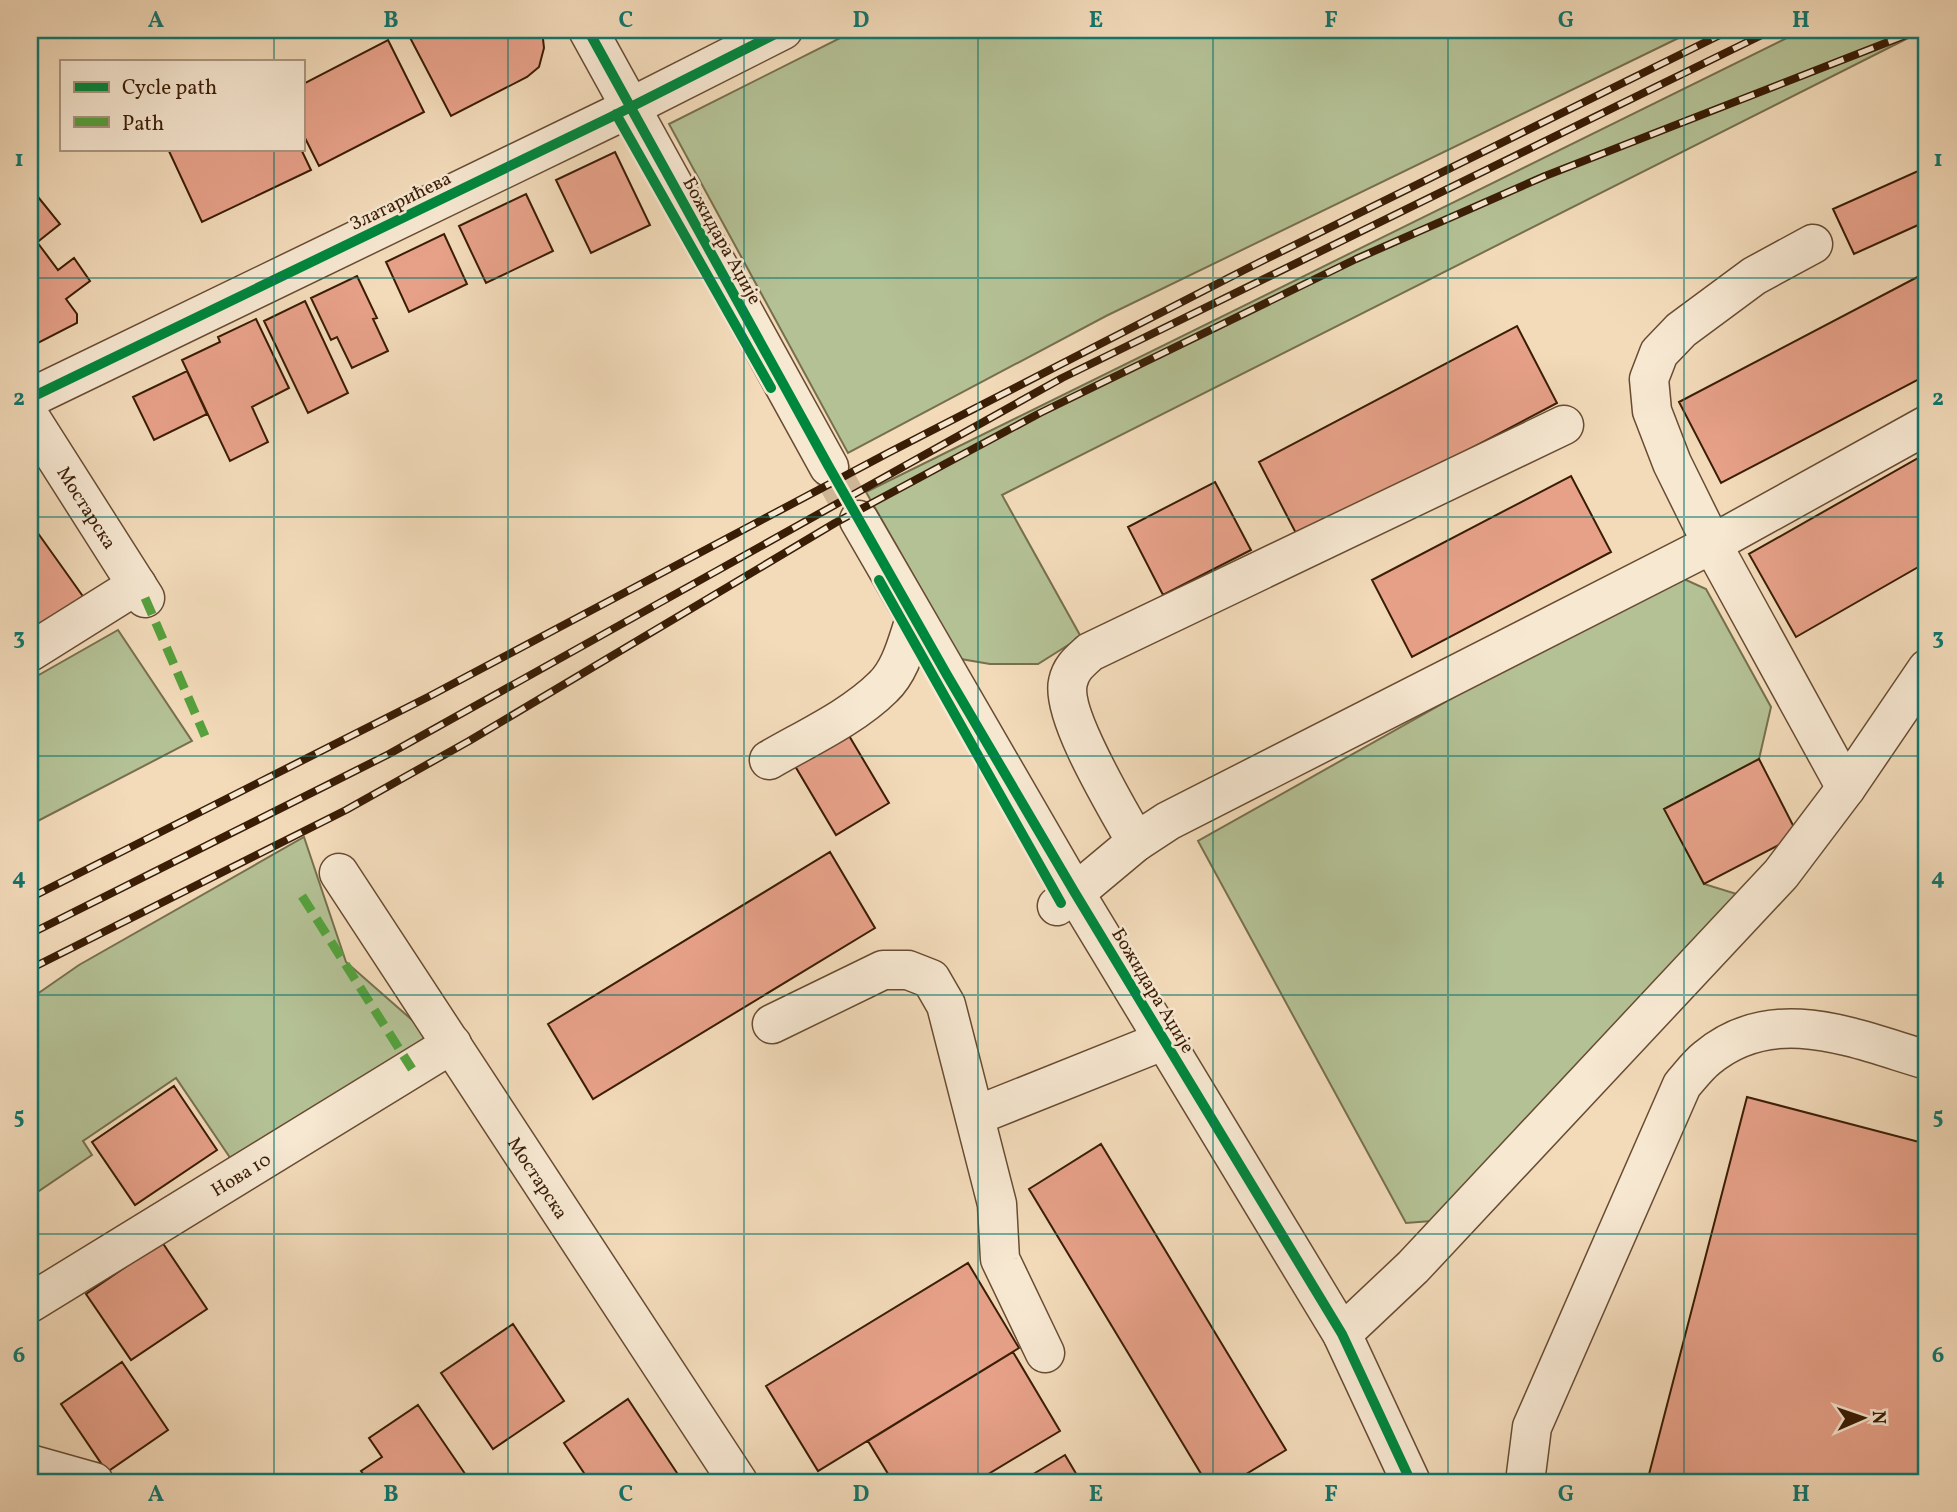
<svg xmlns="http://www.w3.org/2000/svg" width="1957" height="1512" font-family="Vollkorn,serif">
<rect width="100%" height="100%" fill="#f3dbba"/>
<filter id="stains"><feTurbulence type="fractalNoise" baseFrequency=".00286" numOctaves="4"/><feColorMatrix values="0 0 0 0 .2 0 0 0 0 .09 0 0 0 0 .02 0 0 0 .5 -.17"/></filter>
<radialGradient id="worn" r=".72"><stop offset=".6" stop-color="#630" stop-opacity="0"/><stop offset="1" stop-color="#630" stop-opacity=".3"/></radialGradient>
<path fill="#b4c195" stroke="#776f4d" stroke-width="2" d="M856,30h839l-589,286 -258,137 -179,-329z
M1803,30h121l-922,465 79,142 -43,27h-48l-29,-5 -95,-167z
M1673,574l33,15 65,118 -12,52 -94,50 39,75 39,12 -298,324 -39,3 -208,-382z
M118,630l74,111 -162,84v-145z
M304,837l42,125 90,79 -201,124 -59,-87 -93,63 9,14 -62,42v-198l49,-34z"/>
<path fill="#e7a189" stroke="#3a1d05" stroke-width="2" d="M406,30h136l2,18 -5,19 -12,10 -76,39z
M388,40l36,72 -105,54 -16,-32v-50z
M168,149h133l10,21 -109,52z
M615,152l35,73 -59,28 -35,-73z
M1927,167v54l-73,33 -21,-45z
M30,187l30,37 -30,24z
M526,194l27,57 -67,32 -27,-57z
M444,234l23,50 -58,28 -23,-50z
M37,242l21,28 16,-12 16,23 -24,18 11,15v9l-43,22 -4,-6v-91z
M1927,272v103l-206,108 -42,-81z
M357,276l20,42 -4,1 15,32 -36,17 -15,-31 -6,3 -20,-42z
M305,301l43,92 -40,20 -44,-92z
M256,319l33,69 -37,19 16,35 -38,19 -48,-101 38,-18 -2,-5z
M1517,326l40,77 -258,136 -40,-77z
M187,371l20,43 -53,26 -21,-43z
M1927,453v109l-131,75 -47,-83z
M1571,476l40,76 -199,105 -40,-77z
M1215,482l36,68 -88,45 -35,-68z
M30,522l57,80 -44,32 -13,-19z
M848,734l41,69 -53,32 -41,-69z
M1759,759l39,76 -94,49 -40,-75z
M830,852l45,76 -282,171 -45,-75z
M174,1086l43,64 -82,55 -43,-63z
M1747,1097l180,47v338h-280z
M1101,1144l185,306 -53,32h-27l-177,-293z
M162,1242l45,67 -76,51 -45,-66z
M968,1263l51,85 -201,123 -52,-85z
M513,1324l51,77 -71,48 -52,-76z
M1013,1352l47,79 -85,51h-82l-25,-41z
M122,1362l46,68 -61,42 -46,-68z
M628,1399l51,77 -8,6h-81l-26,-39z
M418,1405l52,76 -2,1h-99l-8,-11 21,-14 -13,-19z
M1065,1455l16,27h-54l-2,-3z"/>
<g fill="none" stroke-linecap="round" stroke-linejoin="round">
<path stroke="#ceb596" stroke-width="38" stroke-dasharray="38 19" stroke-linecap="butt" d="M829,467l30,53"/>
<defs>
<g id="minor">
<path d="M588,30l241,437"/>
<path d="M1813,244l-59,32 -73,54 -22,23 -10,26 3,32 20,52 40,81 134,244"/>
<path d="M30,398l581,-281 172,-87"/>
<path id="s1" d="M30,417l115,181"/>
<path d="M859,520l216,373 267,441 69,148"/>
<path d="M30,652l107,-67"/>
<path d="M769,760c36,-21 84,-43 114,-73 18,-17 24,-45 32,-68"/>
<path d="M1136,842c-18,-33 -76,-127 -68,-160 3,-14 11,-20 22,-30l474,-227"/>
<path id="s2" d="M339,873l399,609"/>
<path d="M1057,906l18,-13 61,-51 32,-21 544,-277 215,-119"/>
<path d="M772,1024l111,-54h25l23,9 15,26 51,199 3,55 45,94"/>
<path d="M975,1116l190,-76"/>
<path id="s3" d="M30,1303l422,-259"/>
<path d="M1342,1334l71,-67 368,-393 65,-86 81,-119"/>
<path d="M30,1464l64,18"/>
<path d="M1525,1482l7,-55 150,-342c8,-9 16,-20 25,-27 67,-56 148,-19 220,2"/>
</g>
</defs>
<use href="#minor" stroke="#684c32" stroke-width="41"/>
<use href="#minor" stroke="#f7e8d2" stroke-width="38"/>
<defs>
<path id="rail" d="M30,898l398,-201 460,-244 358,-184 484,-239
M30,934l359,-180 673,-376 710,-348
M30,969l316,-159 123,-69 366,-218 205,-110 316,-154 189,-83 374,-146"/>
</defs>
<use href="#rail" stroke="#3a1d05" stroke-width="8"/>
<use href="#rail" stroke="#f7e8d2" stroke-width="5" stroke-dasharray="16" stroke-linecap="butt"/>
<path stroke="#54a23d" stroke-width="9" stroke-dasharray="18 9" stroke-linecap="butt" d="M145,598l60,138
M302,896l110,173"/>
<defs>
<path id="cycleway" d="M588,30l241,437 118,208 128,218 267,441 69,148
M616,114l155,274
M30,398l581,-281 172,-87
M879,580l182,323"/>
</defs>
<use href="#cycleway" stroke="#f7e8d2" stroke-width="15"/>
<use href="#cycleway" stroke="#00873e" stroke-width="10"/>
</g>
<path fill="none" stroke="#0f766e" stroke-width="2" stroke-opacity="0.55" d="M274,30v31M508,30v1452M744,30v1452M978,30v1452M1213,30v1452M1448,30v1452M1684,30v1452M274,149v1333M30,278h1897M30,517h1897M30,756h1897M30,995h1897M30,1234h1897"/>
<g text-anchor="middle" stroke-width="5" stroke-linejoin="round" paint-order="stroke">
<g font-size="19" fill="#3a1d05" stroke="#f7e8d2">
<text transform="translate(400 200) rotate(-26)" y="7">Златарићева</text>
<text transform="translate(723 240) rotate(61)" y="7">Божидара Аџије</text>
<text dy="7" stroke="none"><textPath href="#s1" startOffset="107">Мостарска</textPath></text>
<text transform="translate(1154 990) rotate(59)" y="7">Божидара Аџије</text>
<text dy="7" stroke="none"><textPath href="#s3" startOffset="247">Нова 10</textPath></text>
<text dy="7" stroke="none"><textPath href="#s2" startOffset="364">Мостарска</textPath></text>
</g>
</g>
<rect width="1957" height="1512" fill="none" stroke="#f3dbba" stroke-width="77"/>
<rect x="60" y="60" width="245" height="91" fill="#f7e8d2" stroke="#ab9780" stroke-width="2"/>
<rect x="74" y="82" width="35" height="10" fill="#00873e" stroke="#ab9780" stroke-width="2"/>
<text x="122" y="94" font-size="21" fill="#3a1d05">Cycle path</text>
<rect x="74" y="117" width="35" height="10" fill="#54a23d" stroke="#ab9780" stroke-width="2"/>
<text x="122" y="130" font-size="21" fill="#3a1d05">Path</text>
<g transform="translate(1863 1418) rotate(88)" stroke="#f7e8d2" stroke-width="5" paint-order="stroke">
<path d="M0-5L12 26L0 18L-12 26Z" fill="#3a1d05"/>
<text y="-10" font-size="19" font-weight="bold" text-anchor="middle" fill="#3a1d05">N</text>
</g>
<rect x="38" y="38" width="1880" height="1436" fill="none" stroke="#0f766e" stroke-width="2.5"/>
<g font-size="23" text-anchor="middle" font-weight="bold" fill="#0f766e">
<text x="156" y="27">A</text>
<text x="391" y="27">B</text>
<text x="626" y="27">C</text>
<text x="861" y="27">D</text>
<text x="1096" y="27">E</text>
<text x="1331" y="27">F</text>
<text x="1566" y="27">G</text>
<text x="1801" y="27">H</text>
<text x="19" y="166">1</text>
<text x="1938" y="166">1</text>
<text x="19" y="405">2</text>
<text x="1938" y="405">2</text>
<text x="19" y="644">3</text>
<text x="1938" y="644">3</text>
<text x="19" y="884">4</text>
<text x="1938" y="884">4</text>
<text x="19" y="1123">5</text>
<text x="1938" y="1123">5</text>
<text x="19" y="1362">6</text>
<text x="1938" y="1362">6</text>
<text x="156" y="1501">A</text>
<text x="391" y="1501">B</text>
<text x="626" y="1501">C</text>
<text x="861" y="1501">D</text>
<text x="1096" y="1501">E</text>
<text x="1331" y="1501">F</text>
<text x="1566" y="1501">G</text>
<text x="1801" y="1501">H</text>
</g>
<rect width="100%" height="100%" filter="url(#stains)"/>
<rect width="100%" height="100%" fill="url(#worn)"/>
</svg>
